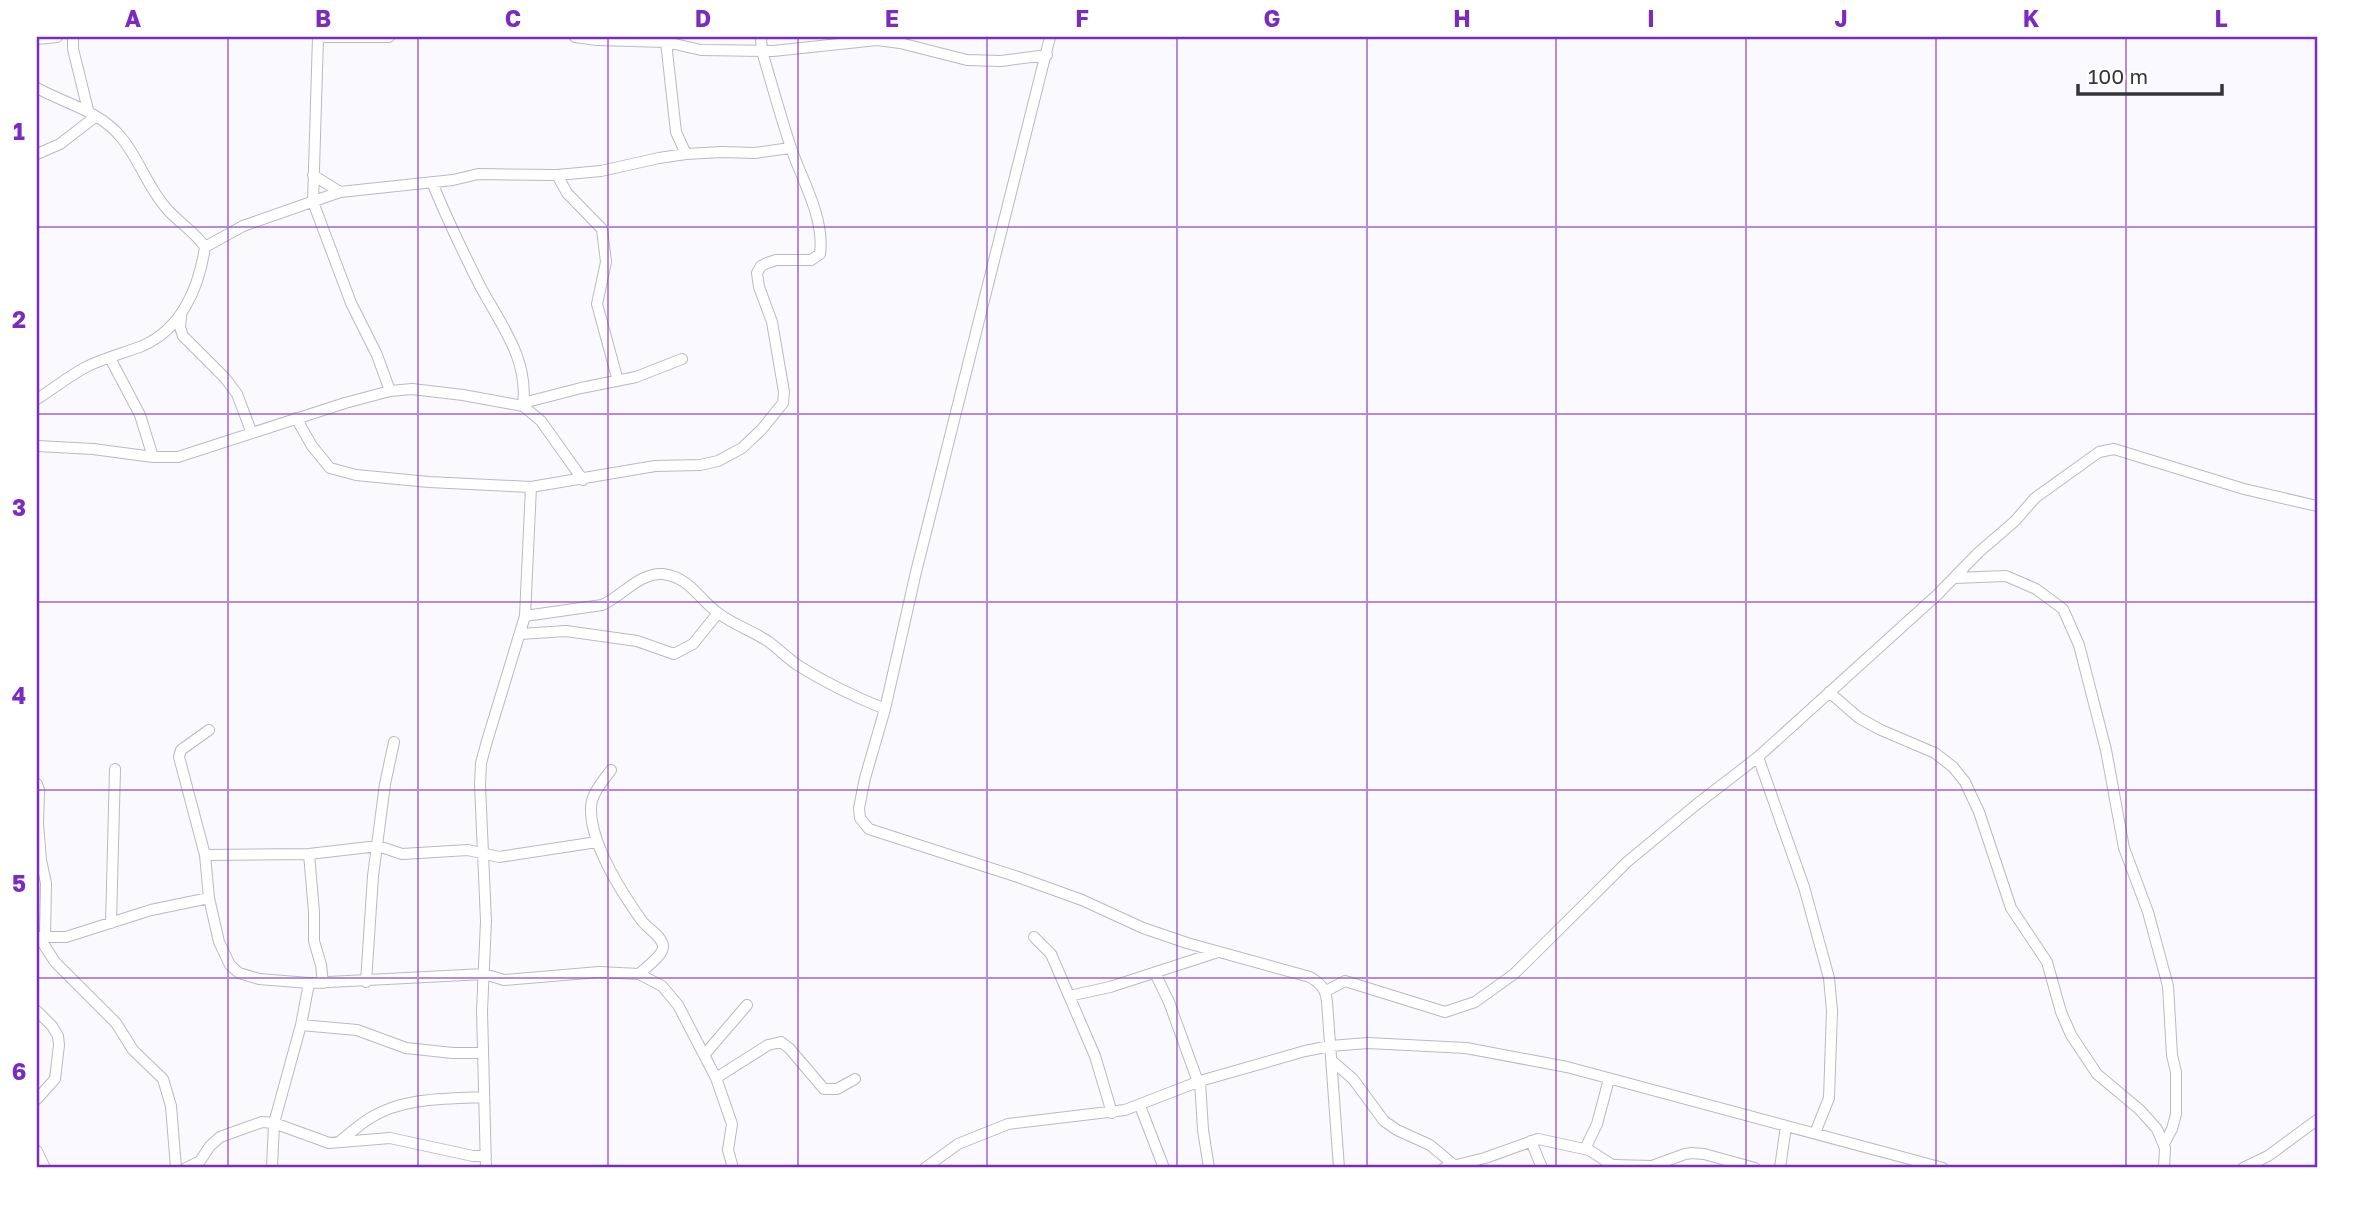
<svg xmlns="http://www.w3.org/2000/svg" width="2354" height="1205" font-family="'Golos Text',sans-serif">
<rect width="100%" height="100%" fill="#fafafe"/>
<g fill="none" stroke-linecap="round" stroke-linejoin="round">
<defs>
<path id="minor" d="M73,37v12l15,61
M318,37l-5,165 38,101 26,52 13,36
M318,37h71
M575,37l22,3 69,2 35,8 72,1 104,-11 23,3 67,17 34,1 46,-6
M1050,37l-134,535 -31,137 -20,69 -6,30 1,10 9,11 149,48 64,23 61,28 44,15 123,34c11,7 16,12 17,25l12,166
M37,39l20,-2
M666,42l10,90 10,22
M37,88c27,15 62,23 83,48 19,22 27,51 47,73 12,14 27,22 38,38 -6,40 -23,82 -63,99 -18,7 -38,12 -56,21 -17,9 -33,22 -49,32
M37,154l23,-10 35,-27
M313,175l27,17
M557,175l10,18 35,36 4,33 -9,42 21,77
M432,182c14,35 31,70 48,104 21,39 49,73 43,120
M205,247l38,-21 97,-34 113,-12 25,-6 79,1 44,-4 58,-13 27,-4 36,-2 33,1 35,-5
M181,317l-1,10 3,9 42,42 12,16 14,37
M110,358l30,57 13,42
M523,403l58,-15 55,-11 46,-18
M296,418l16,28 18,22 26,7 73,7 102,5 124,-21 45,-1 18,-4 24,-13 20,-19 21,-26 1,-11 -12,-70 -13,-35 -2,-14 4,-7 6,-3 9,-3h35l9,-6c5,-37 -19,-75 -30,-109 -10,-31 -19,-63 -28,-94l-1,-14
M37,446l56,3 60,8h25l167,-54 45,-12 22,-2 51,6 60,11 18,15 42,59
M1954,578l52,-2 30,13 27,20 16,36 27,105 18,98 24,64 20,74 4,69 4,17v42l-4,15 -8,15
M525,616l77,-11c19,-8 38,-33 61,-31 26,3 36,25 55,39 16,12 35,18 51,29 11,8 19,17 30,24 27,17 56,31 86,43
M520,634l46,-3 71,10 37,13 19,-10 25,-31
M1829,692l30,26 22,12 54,23 18,14 12,15 14,30 32,96 36,54 14,50 10,23 26,39 43,36 17,19 8,19 -1,20
M209,730l-28,20 -2,7 26,98 4,43 10,44 11,23 9,8 20,6 50,4 175,-9 20,6 95,-8 40,2 23,12 16,19 38,73 16,46 -4,26 5,18
M1758,757l46,130 25,91 3,33 -3,87 -14,35
M611,770c-8,11 -20,24 -20,38 -1,35 31,85 51,113 6,8 20,15 21,25 1,9 -18,22 -24,28
M37,784l2,6 -1,34 3,36 5,23 -1,55
M309,854l5,58v29l7,24 2,18
M205,855l104,-1 69,-8 24,8 66,-4 31,7 98,-15
M111,923l4,-154
M37,937h29l85,-27 58,-12
M39,937l16,25 61,61 17,27 30,29 8,27 5,62
M1034,937l17,17 44,102 17,57
M1155,973l14,29 29,80
M366,982l7,-106 12,-92 9,-42
M1326,991l19,-10 100,31 30,-10 39,-28 113,-112 70,-58 61,-47 179,-162 42,-43 36,-31 20,-23 64,-46 15,-3 130,40 73,17
M1069,996l41,-9 108,-35
M37,1011l15,15 6,10 1,9 -4,34 -18,20
M301,1025l56,5 49,18 47,5h30
M705,1054l42,-49
M1331,1060l22,19 31,42 13,9 33,15 24,20
M716,1078l52,-33 13,-3 8,6 35,41h13l18,-10
M1200,1081l3,49 6,38
M1140,1106l24,62
M1531,1141l11,27
M339,1142c10,-8 20,-17 31,-24 34,-21 76,-19 114,-21
M1585,1149l12,-25 12,-45
M37,1151l8,17
M1614,1165l38,1 33,-12 7,-1 12,1 51,14
M186,1168l14,-7 10,-15 10,-9 42,-15 12,1 55,20 61,-5 83,18h13
M272,1168l2,-45 27,-98 8,-42
M486,1168l-4,-157 4,-90 -6,-136 1,-22 6,-22 38,-125 6,-129
M925,1168l33,-24 50,-20 117,-14 75,-29 105,-30 25,-5 38,-3 98,5 101,19 376,101
M1444,1168l41,-10 53,-19 51,11 28,18
M1780,1168l6,-42
M2243,1168l25,-12 49,-36"/>
</defs>
<use href="#minor" stroke="#b9b9c2" stroke-width="12"/>
<use href="#minor" stroke="#fff" stroke-width="10"/>
</g>
<path fill="none" stroke="#7b2cbf" stroke-width="2" stroke-opacity="0.55" d="M228,37v1131M418,37v1131M608,37v1131M798,37v1131M987,37v1131M1177,37v1131M1367,37v1131M1556,37v1131M1746,37v1131M1936,37v1131M2126,37v1131M37,227h2280M37,414h2280M37,602h2280M37,790h2280M37,978h2280"/>
<rect width="2354" height="1205" fill="none" stroke="#ffffff" stroke-width="77"/>
<path d="M2078 84v10h144v-10" fill="none" stroke="#36363a" stroke-width="3.5"/>
<text x="2088" y="84" font-size="21" fill="#36363a" stroke="#ffffff" stroke-width="5" paint-order="stroke">100 m</text>
<rect x="38" y="38" width="2278" height="1128" fill="none" stroke="#7b2cbf" stroke-width="2.5"/>
<g font-size="23" text-anchor="middle" font-weight="bold" fill="#7b2cbf">
<text x="133" y="27">A</text>
<text x="323" y="27">B</text>
<text x="513" y="27">C</text>
<text x="703" y="27">D</text>
<text x="892" y="27">E</text>
<text x="1082" y="27">F</text>
<text x="1272" y="27">G</text>
<text x="1462" y="27">H</text>
<text x="1651" y="27">I</text>
<text x="1841" y="27">J</text>
<text x="2031" y="27">K</text>
<text x="2221" y="27">L</text>
<text x="19" y="140">1</text>
<text x="19" y="328">2</text>
<text x="19" y="516">3</text>
<text x="19" y="704">4</text>
<text x="19" y="892">5</text>
<text x="19" y="1080">6</text>
</g>
</svg>
